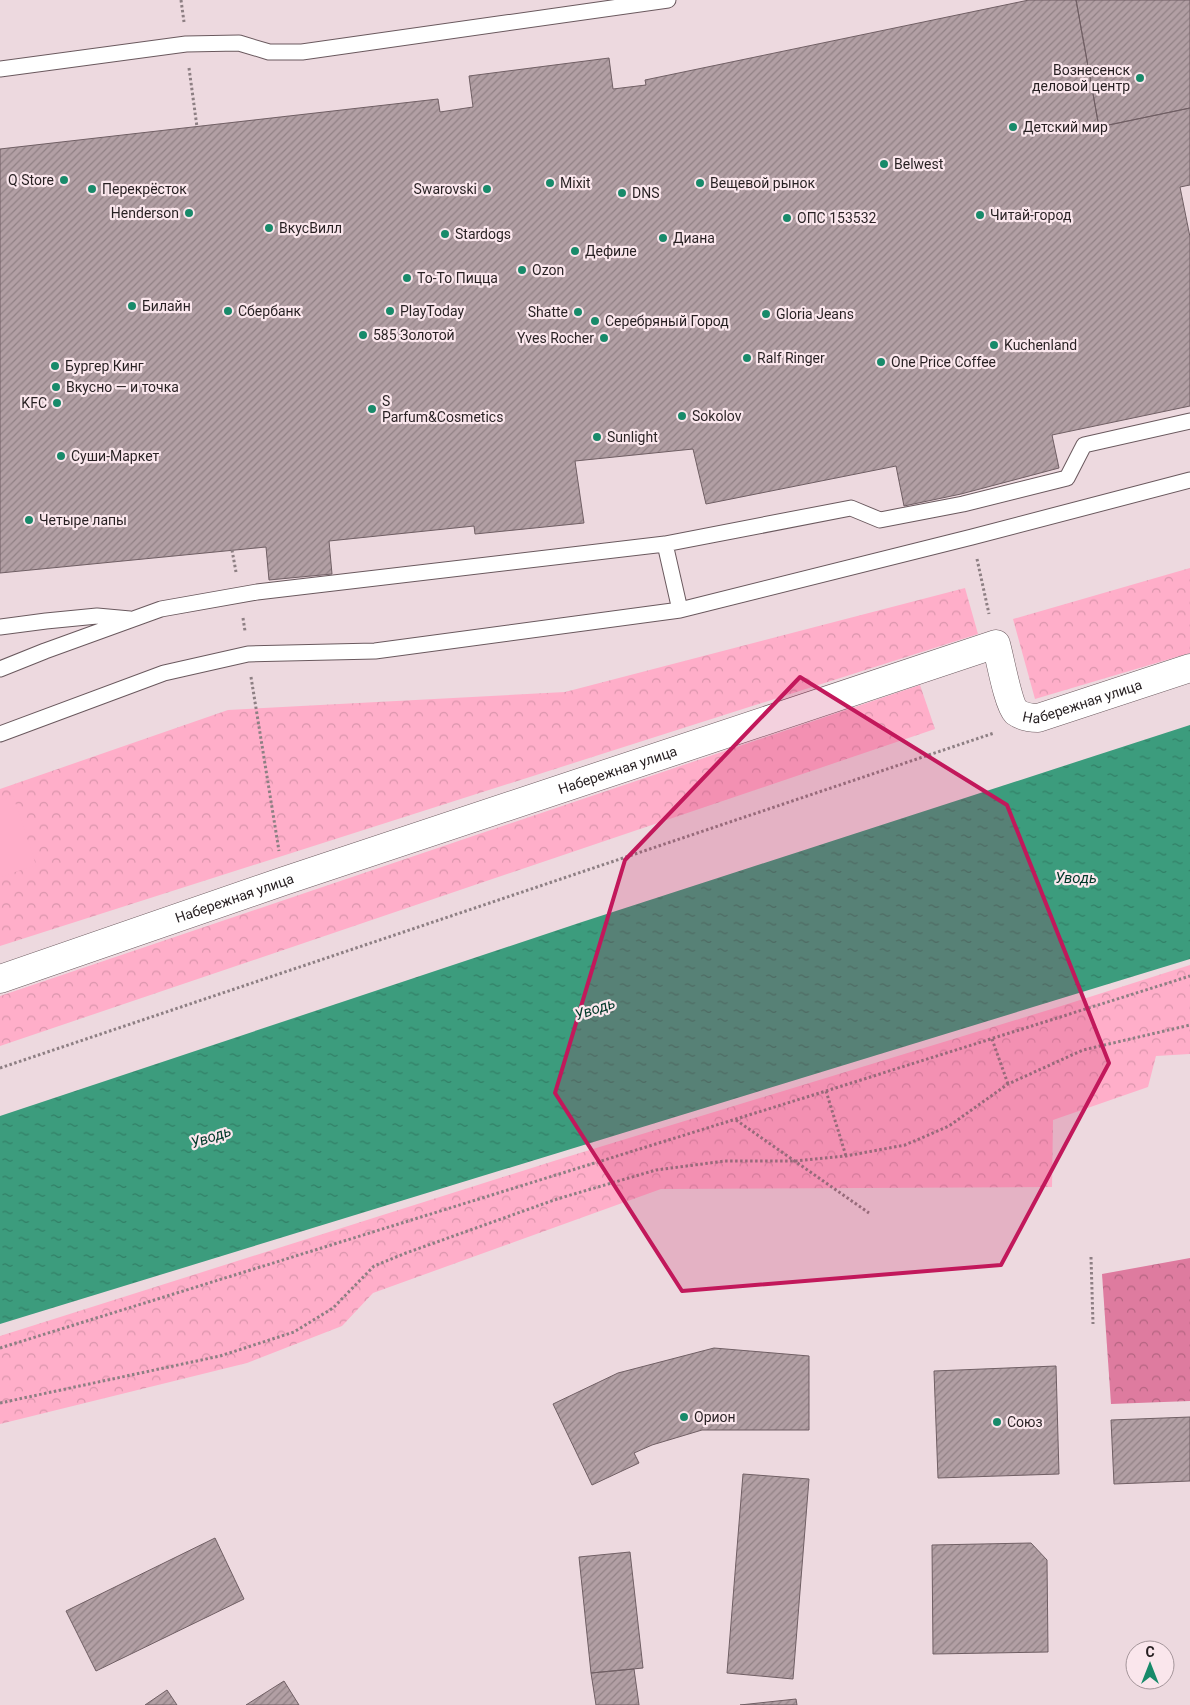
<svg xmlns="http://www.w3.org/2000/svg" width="1190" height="1705" font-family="Roboto,sans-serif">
<defs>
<pattern id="forest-crowns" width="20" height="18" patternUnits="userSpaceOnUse" patternTransform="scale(1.25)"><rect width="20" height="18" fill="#de7b9f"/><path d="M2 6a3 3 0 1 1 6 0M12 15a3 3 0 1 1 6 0" fill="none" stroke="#b46481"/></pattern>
<pattern id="park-crowns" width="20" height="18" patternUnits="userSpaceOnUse" patternTransform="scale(1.25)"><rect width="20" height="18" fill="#ffaec9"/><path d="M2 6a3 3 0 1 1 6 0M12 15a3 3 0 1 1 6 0" fill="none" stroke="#da95ac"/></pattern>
<pattern id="water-ripples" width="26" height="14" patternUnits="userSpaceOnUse" patternTransform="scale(1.25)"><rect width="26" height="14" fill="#3c9c7d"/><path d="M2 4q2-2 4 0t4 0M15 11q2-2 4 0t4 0" fill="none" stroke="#327f66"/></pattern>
<pattern id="building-hatch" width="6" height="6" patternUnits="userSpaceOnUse" patternTransform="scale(1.25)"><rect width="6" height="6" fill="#b29fa4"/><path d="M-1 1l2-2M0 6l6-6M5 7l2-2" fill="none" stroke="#918185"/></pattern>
</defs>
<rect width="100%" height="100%" fill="#edd9df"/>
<path fill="url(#forest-crowns)" d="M1190,1258v143l-79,3 -9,-130z"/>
<path fill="url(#park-crowns)" d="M1190,568v85l-155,46 -22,-80z
M965,588l13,46 -978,312v-157l228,-79 337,-18z
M920,685l15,44 -935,317v-50z
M1190,965v89l-34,2 -8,31 -95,33 -1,67 -391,2 -288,104 -31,33 -95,37 -247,61v-88l557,-176 498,-152z"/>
<path fill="#ffaec9" d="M13,796l23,69 -36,12v-77z"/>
<path fill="url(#water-ripples)" d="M1190,725v234l-1190,365v-208l582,-194z"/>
<path fill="url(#building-hatch)" stroke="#705f64" d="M1029,0h47l23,127 91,-19v77l-10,2 10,50v169l-138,29 7,33 -98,26 -57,12 -8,-40 -190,38 -13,-55 -118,12 9,62 -109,11 -1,-8 -145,15 3,33 -63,6 -3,-33 -266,26v-424l438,-50 2,13 33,-5 -4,-31 140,-18 4,31 33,-4 -1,-5z
M1076,0h114v108l-91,19z
M714,1348l95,8v74h-107l-50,15 -18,8 5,10 -47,22 -39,-81 65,-31z
M1056,1366l3,108 -121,4 -4,-107z
M1190,1417v64l-76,3 -3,-64z
M743,1474l66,5 -16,200 -66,-6z
M215,1538l29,61 -148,72 -30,-60z
M1031,1543l16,17 1,92 -115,2 -1,-109z
M630,1552l13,116 -52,5 -12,-116z
M634,1669l5,36h-43l-5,-32z
M284,1681l15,24h-53z
M167,1690l10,15h-32z
M796,1699l1,6h-57z"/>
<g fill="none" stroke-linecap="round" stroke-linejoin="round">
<defs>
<path id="lane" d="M0,69l186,-25 53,-1 30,9h33l366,-52
M665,544l15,66
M0,627l46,-6 51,-5 33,3
M0,669l45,-18 116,-42 96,-17 408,-48 186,-36 29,12 83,-16 104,-26 17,-33 106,-24
M0,734l164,-61 84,-19 127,-3 305,-41 292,-73 218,-57"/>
<g id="street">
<path id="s1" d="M0,979l284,-98 712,-237c4,14 12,60 20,68 7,5 14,6 22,6l152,-50"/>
</g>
</defs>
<use href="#lane" stroke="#6a595e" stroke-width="17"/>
<use href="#street" stroke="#6a595e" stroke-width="29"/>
<path stroke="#8d7f83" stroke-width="3" stroke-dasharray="2.5 2.5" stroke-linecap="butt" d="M181,0l3,22
M189,68l8,59
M232,550l4,22
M977,559l12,55
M243,618l2,13
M251,677l28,174
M992,1039l16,45
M0,1068l994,-335
M826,1091l20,65
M736,1120l133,93
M1091,1257l2,67
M0,1348l826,-257 364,-115
M0,1403l220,-47 74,-24 39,-24 41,-42 32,-13 151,-54 99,-29 69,-9h71l50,-5 59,-11 44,-19 59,-42 75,-34 107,-25"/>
<use href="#lane" stroke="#fff" stroke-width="15"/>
<use href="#street" stroke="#fff" stroke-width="28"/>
</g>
<path fill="#c2185b" fill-opacity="0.2" stroke="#c2185b" stroke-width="4" stroke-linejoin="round" d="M800,677l207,128 102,258 -108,202 -319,26 -127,-198 70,-233z"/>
<g fill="#188a6a" stroke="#fae6ec" stroke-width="2">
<circle cx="1140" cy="78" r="5"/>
<circle cx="1013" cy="127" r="5"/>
<circle cx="884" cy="164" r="5"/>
<circle cx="64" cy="180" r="5"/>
<circle cx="550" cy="183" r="5"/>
<circle cx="700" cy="183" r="5"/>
<circle cx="92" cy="189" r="5"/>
<circle cx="487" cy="189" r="5"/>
<circle cx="622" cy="193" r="5"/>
<circle cx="189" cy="213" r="5"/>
<circle cx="980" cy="215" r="5"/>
<circle cx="787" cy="218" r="5"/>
<circle cx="269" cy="228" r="5"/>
<circle cx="445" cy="234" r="5"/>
<circle cx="663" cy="238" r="5"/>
<circle cx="575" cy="251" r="5"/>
<circle cx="522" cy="270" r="5"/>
<circle cx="407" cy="278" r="5"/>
<circle cx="132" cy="306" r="5"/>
<circle cx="228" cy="311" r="5"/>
<circle cx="390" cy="311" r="5"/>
<circle cx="578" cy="312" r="5"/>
<circle cx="766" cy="314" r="5"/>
<circle cx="595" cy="321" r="5"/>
<circle cx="363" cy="335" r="5"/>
<circle cx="604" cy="338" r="5"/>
<circle cx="994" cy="345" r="5"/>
<circle cx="747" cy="358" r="5"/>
<circle cx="881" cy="362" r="5"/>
<circle cx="55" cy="366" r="5"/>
<circle cx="56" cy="387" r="5"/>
<circle cx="57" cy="403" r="5"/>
<circle cx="372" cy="409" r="5"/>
<circle cx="682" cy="416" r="5"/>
<circle cx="597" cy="437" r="5"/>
<circle cx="61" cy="456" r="5"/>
<circle cx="29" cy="520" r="5"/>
<circle cx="684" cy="1417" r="5"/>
<circle cx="997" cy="1422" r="5"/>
</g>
<g text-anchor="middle" stroke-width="4.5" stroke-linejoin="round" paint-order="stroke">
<g font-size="14" fill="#261f21" stroke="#fae6ec" text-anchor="start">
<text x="1130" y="75" text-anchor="end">Вознесенск<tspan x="1130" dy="16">деловой центр</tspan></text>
<text x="1023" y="132">Детский мир</text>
<text x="894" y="169">Belwest</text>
<text x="54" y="185" text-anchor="end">Q Store</text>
<text x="560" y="188">Mixit</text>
<text x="710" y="188">Вещевой рынок</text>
<text x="102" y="194">Перекрёсток</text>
<text x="477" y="194" text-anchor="end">Swarovski</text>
<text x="632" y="198">DNS</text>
<text x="179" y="218" text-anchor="end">Henderson</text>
<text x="990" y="220">Читай-город</text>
<text x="797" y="223">ОПС 153532</text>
<text x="279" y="233">ВкусВилл</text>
<text x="455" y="239">Stardogs</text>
<text x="673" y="243">Диана</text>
<text x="585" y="256">Дефиле</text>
<text x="532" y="275">Ozon</text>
<text x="417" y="283">То-То Пицца</text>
<text x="142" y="311">Билайн</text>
<text x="238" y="316">Сбербанк</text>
<text x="400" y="316">PlayToday</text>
<text x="568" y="317" text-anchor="end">Shatte</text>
<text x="776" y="319">Gloria Jeans</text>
<text x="605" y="326">Серебряный Город</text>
<text x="373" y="340">585 Золотой</text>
<text x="594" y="343" text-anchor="end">Yves Rocher</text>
<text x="1004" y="350">Kuchenland</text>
<text x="757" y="363">Ralf Ringer</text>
<text x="891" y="367">One Price Coffee</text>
<text x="65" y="371">Бургер Кинг</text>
<text x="66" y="392">Вкусно — и точка</text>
<text x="382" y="406">S<tspan x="382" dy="16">Parfum&amp;Cosmetics</tspan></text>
<text x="47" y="408" text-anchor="end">KFC</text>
<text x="692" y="421">Sokolov</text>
<text x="607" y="442">Sunlight</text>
<text x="71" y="461">Суши-Маркет</text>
<text x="39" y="525">Четыре лапы</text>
<text x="694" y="1422">Орион</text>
<text x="1007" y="1427">Союз</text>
</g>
<g font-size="14" fill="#261f21" stroke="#fae6ec">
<text dy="5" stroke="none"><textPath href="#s1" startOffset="1192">Набережная улица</textPath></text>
<text dy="5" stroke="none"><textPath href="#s1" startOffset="652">Набережная улица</textPath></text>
<text dy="5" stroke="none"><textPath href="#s1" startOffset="248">Набережная улица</textPath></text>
</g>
<g font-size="15" font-style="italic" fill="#003929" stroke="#fae6ec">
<text x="1076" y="883">Уводь</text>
<text transform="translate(595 1009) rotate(-18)" y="5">Уводь</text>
<text transform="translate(211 1137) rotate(-18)" y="5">Уводь</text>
</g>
</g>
<g transform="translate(1150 1665)"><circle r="24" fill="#fae6ec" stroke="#a5969b"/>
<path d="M0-4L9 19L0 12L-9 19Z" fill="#188a6a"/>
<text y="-8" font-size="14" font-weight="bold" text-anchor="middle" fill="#261f21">С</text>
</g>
</svg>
